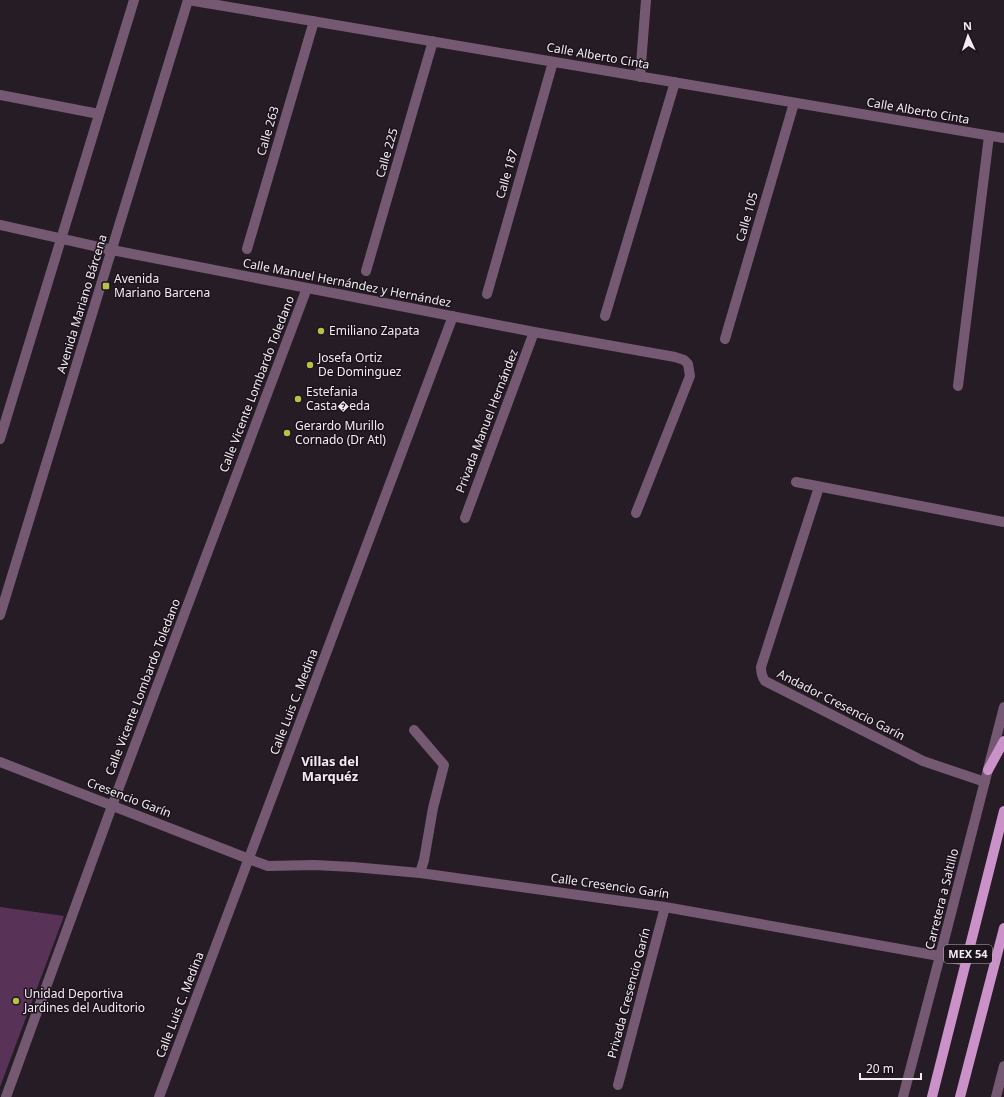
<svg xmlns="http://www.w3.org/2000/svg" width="1004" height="1097" font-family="'Noto Sans',sans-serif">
<rect width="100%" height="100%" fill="#261c25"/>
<path fill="#583357" d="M0,907l64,9 -64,171z"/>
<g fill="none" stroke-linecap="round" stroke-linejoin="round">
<path stroke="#755973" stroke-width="10" d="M188,0l816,138
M640,77l6,-77
M0,95l99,19
M0,225l112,25 422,82 141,25 9,3 4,4 2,12 -54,137
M247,249l67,-228
M366,271l67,-230
M487,294l66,-232
M605,316l70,-234
M725,339l69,-236
M958,386l31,-250
M0,439l134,-439
M796,482l208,40
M819,487l-58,180c0,5 1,10 4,14l158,80 62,21
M465,518l69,-186
M0,615l188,-615
M414,730l30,35 -11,43 -9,52 -4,13
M0,762l249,97 19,7 46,-1 39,2 67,6 245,34 302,54
M618,1085l47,-178
M6,1097l106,-291 195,-518
M159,1097l294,-781
M903,1097l37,-141 64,-249
M996,1097l8,-31"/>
<path stroke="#cb92c9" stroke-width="10" d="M988,770l16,-29
M932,1097l72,-286
M960,1097l44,-169"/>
</g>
<g fill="#b6c148" stroke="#1c131c" stroke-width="1.5">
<rect x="102" y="282" width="8" height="8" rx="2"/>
<circle cx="321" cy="331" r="4"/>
<circle cx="310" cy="365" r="4"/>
<circle cx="298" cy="399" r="4"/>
<circle cx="287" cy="433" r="4"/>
<circle cx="16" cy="1001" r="4"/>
</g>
<g text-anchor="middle" stroke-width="3" stroke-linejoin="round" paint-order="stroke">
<rect fill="#1c131c" stroke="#b2abb2" stroke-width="1" x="944" y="945" width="48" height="18" rx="3"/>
<g font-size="11" font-weight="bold" fill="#f2ecf2">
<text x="968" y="958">MEX 54</text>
</g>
<g font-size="12" fill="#f2ecf2" stroke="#1c131c">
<text transform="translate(598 56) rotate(10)" y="4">Calle Alberto Cinta</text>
<text transform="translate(918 111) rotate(10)" y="4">Calle Alberto Cinta</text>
<text transform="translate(268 131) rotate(-74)" y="4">Calle 263</text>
<text transform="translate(387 153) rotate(-74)" y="4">Calle 225</text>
<text transform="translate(507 174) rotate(-74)" y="4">Calle 187</text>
<text transform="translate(747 217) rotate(-74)" y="4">Calle 105</text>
<text transform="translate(347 283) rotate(11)" y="4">Calle Manuel Hernández y Hernández</text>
<text transform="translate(82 304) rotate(-73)" y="4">Avenida Mariano Bárcena</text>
<text transform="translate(257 384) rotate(-69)" y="4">Calle Vicente Lombardo Toledano</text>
<text transform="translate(487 421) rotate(-69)" y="4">Privada Manuel Hernández</text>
<text transform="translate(143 687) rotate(-69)" y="4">Calle Vicente Lombardo Toledano</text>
<text transform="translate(294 702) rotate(-69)" y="4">Calle Luis C. Medina</text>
<text transform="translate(841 705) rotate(27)" y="4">Andador Cresencio Garín</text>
<text transform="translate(129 798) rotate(21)" y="4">Cresencio Garín</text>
<text transform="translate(610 886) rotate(8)" y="4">Calle Cresencio Garín</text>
<text transform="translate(942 899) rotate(-76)" y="4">Carretera a Saltillo</text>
<text transform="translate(629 993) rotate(-75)" y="4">Privada Cresencio Garín</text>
<text transform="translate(180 1005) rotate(-69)" y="4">Calle Luis C. Medina</text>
</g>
<g font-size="12" fill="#f2ecf2" stroke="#1c131c" text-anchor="start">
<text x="114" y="283">Avenida<tspan x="114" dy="14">Mariano Barcena</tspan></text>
<text x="329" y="335">Emiliano Zapata</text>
<text x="318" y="362">Josefa Ortiz<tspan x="318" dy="14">De Dominguez</tspan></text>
<text x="306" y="396">Estefania<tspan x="306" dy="14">Casta�eda</tspan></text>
<text x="295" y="430">Gerardo Murillo<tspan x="295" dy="14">Cornado (Dr Atl)</tspan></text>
<text x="24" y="998">Unidad Deportiva<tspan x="24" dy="14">Jardines del Auditorio</tspan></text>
</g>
<g font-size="13" font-weight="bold" fill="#f2ecf2" stroke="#1c131c">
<text x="330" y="766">Villas del<tspan x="330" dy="15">Marquéz</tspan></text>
</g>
</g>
<g transform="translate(968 36) rotate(357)" stroke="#1c131c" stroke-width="3" paint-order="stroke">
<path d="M0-3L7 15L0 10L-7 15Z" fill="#f2ecf2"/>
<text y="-6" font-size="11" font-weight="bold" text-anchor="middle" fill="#f2ecf2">N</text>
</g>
<path d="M860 1073v6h61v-6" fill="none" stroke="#f2ecf2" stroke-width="2"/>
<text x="866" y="1073" font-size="12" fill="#f2ecf2" stroke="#1c131c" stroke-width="3" paint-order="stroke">20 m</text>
</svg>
